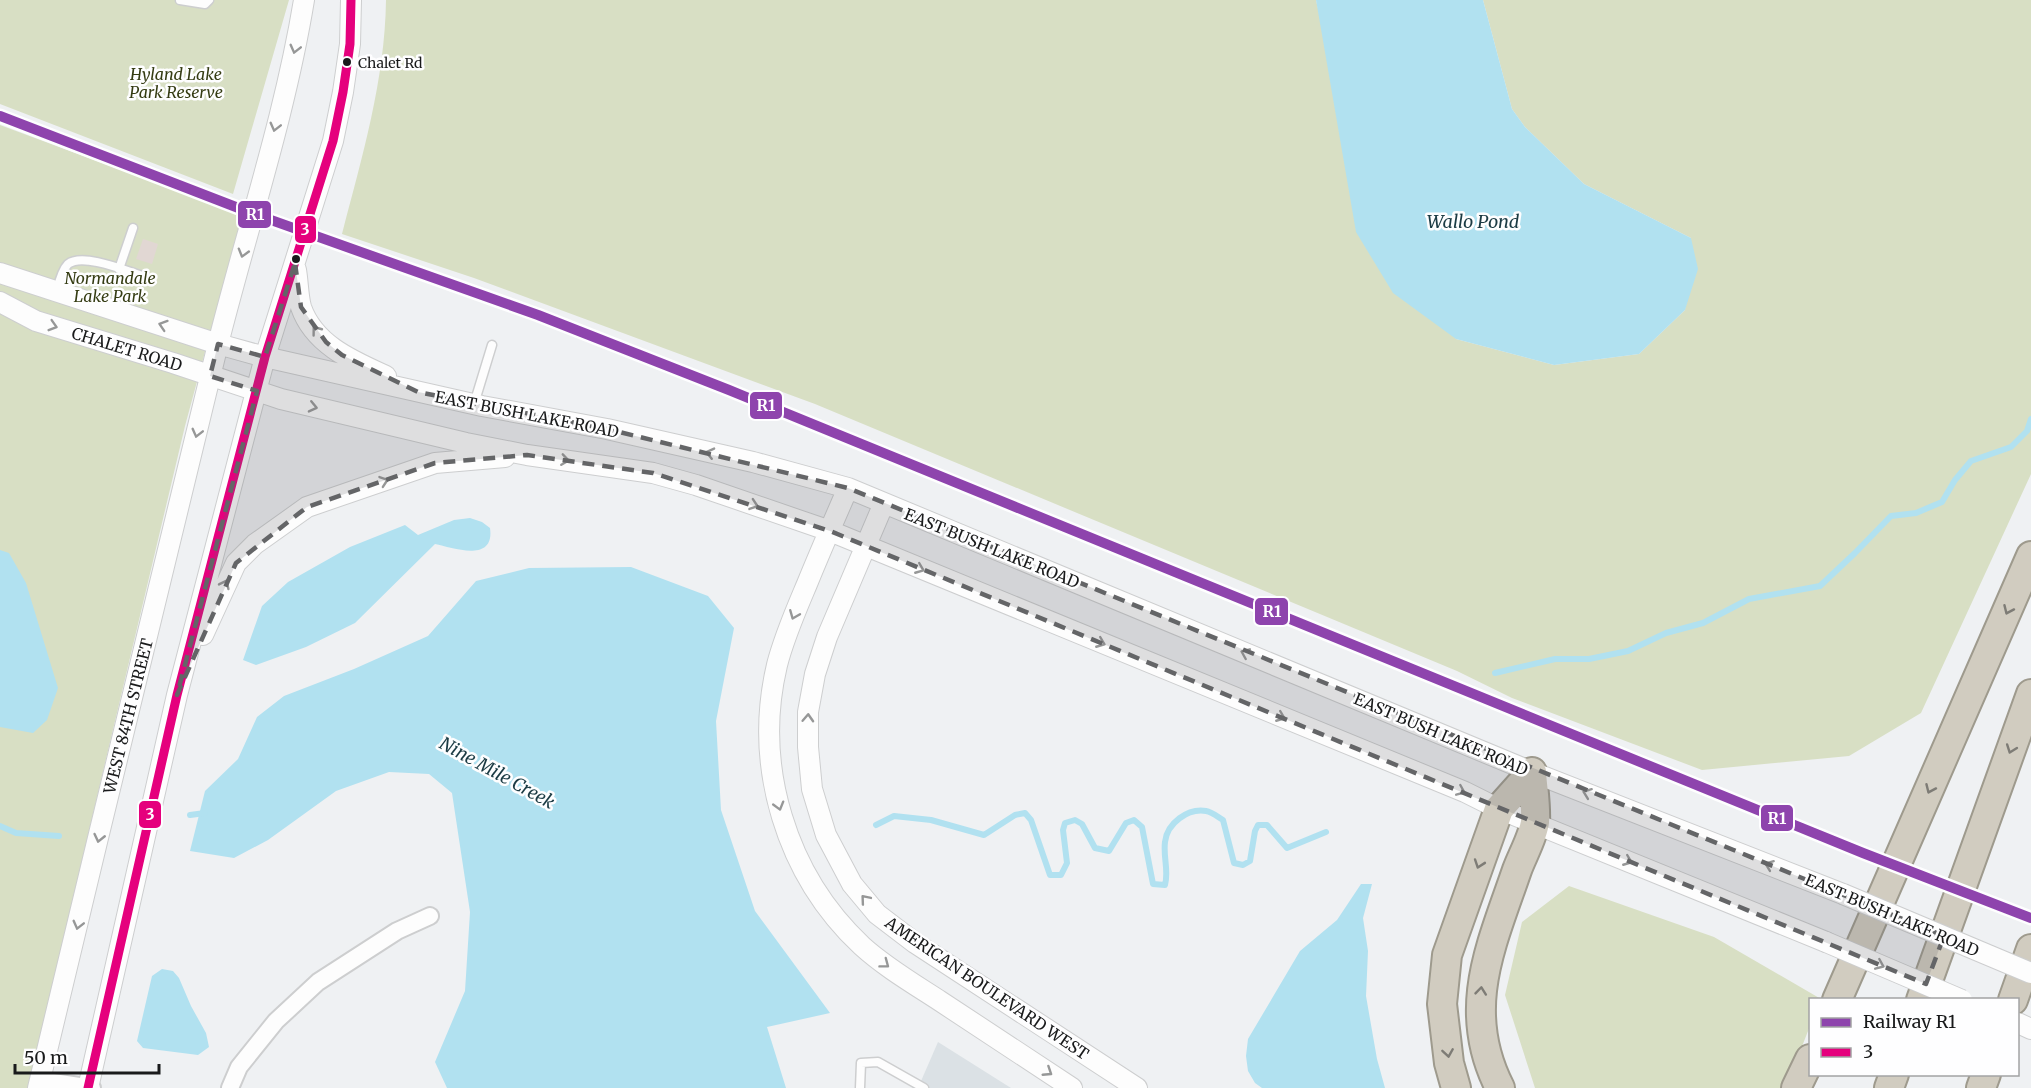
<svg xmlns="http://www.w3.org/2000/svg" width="2031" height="1088" font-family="Merriweather,serif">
<rect width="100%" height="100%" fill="#eff1f3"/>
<path fill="#dbe1e5" d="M938,1042l73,46h-93z"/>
<path fill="#d8dfc4" d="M0,0h289l-56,194 -233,-90z
M386,0h930l3,13 137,326 98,26 85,-11 46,-44 6,-72 -107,-54 -59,-57 -13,-18 -29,-109h548v474l-110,239 -72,43 -147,14 -190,-72 -55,-27 -642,-267 -341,-126 -132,-44c20,-77 43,-154 44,-234z
M0,125l242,90 -57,211 -157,662h-28z
M1569,886l145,51 107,62 -11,1v26l-22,56 -8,6h-245l-30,-93 17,-73z"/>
<path fill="#b1e1f0" d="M1316,0h167l29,109 13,18 59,57 107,54 7,31 -13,41 -46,44 -85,11 -98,-26 -63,-46 -37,-61z
M470,518l12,4 8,6c5,35 -37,20 -55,16l-80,79 -49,24 -50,18 -13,-5 19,-54 26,-24 62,-35 55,-22 13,10 36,-15z
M0,550l9,3 17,30 32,105 -11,32 -14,13 -33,-6z
M631,567l77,29 26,32 -18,93 5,89 34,101 75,102 -63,14 19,61h-339l-12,-26 30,-71 5,-79 -18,-119 -23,-19 -40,-2 -53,19 -68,49 -34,18 -44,-7 15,-60 33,-32 19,-42 27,-21 70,-27 74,-33 48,-55 53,-13z
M1361,884h11l-9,34 5,33 -2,45 11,63 8,29h-123l-7,-5 -7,-12 -2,-15 2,-17 52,-88 37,-31z
M162,969l11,2 6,7 12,28 15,27 3,14 -11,8 -55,-7 -6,-7 15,-65z"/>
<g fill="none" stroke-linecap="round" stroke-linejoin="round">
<path stroke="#b1e1f0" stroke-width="6" d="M1495,673l60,-14h34l39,-8 38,-18 37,-10 46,-24 71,-13 35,-33 36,-37 25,-3 26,-11 13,-22 16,-19 40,-14 16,-16 4,-12
M190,815l15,-2
M876,825l18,-9 37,4 53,15 31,-20 10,-2 6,7 19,55h11l6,-12 -4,-33 2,-7 10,-3 7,4 13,24 14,3 17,-28 8,-3 8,7 11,57 12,1c4,-14 -2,-28 0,-43 2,-19 23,-34 41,-31 6,1 12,6 17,9l11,43 9,2 7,-4 5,-30 3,-6h9l20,23 39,-16
M0,826l16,7 43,3"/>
</g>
<path fill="#e1d7d3" d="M143,239l15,5 -6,20 -16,-5z"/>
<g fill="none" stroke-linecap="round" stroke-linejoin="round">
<defs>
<path id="service" d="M180,0l25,4 4,-4
M119,269l14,-41
M57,290c2,-8 5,-20 11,-26 15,-12 61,8 78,13
M474,404l18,-59
M860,1088l1,-25 17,-1 46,26"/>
<path id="minor" d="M40,1080l52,8
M230,1088l9,-21 37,-46 42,-39 79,-51 33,-15"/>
<path id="tertiary" d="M296,270c2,11 2,26 5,37 13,38 52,54 85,69
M0,273l218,71 47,13 217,49 125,23 146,33 95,26 684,284 311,122
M0,302l36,19 137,42 108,36 185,44 61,12 126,18 43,12 134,46 635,261 34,17 327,133
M848,488c-14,32 -28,64 -41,96 -11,26 -23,53 -30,81 -24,101 9,210 85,281 23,21 52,38 78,55 44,29 88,58 132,87
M884,503l-57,134 -12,37 -7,38v35l4,42 14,46 26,49 25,30 38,29 222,145
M203,635l33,-72 19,-19 52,-37 128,-44 70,-6
M2018,1023l13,6
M38,1088c60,-248 118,-497 180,-744 29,-115 67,-228 86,-344
M88,1088l89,-393 88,-338 68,-216 10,-49 7,-48 1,-44"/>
<path id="motorway" d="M1837,1000l194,-444
M1921,1000l110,-306
M2013,1000l18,-51
M1456,1088l-7,-25 -7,-59 5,-49 52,-146 33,-37
M1500,1088c-40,-78 -9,-142 17,-218 5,-14 16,-33 18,-48 1,-16 -2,-34 -3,-50
M1796,1088l14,-29
M1889,1088l5,-14
M1981,1088l5,-14"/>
</defs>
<use href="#service" stroke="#cdcecf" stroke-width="11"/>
<use href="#minor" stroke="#cdcecf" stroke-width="20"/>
<use href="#tertiary" stroke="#cdcecf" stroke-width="22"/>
<use href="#motorway" stroke="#9e9a8d" stroke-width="32"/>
<use href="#service" stroke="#fdfdfd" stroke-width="8"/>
<use href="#minor" stroke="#fdfdfd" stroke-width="16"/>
<use href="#tertiary" stroke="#fdfdfd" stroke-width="20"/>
<use href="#motorway" stroke="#d1ccc0" stroke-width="28"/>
<defs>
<path id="tertiary-bridge" d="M1843,894l188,79
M1826,942l136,58"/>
</defs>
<use href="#tertiary-bridge" stroke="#cdcecf" stroke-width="22" stroke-linecap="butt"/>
<use href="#tertiary-bridge" stroke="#fdfdfd" stroke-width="20"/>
<defs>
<path id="bus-1" d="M88,1088l89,-393 88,-338 68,-216 10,-49 7,-48 1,-44"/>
</defs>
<use href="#bus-1" stroke="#fefeff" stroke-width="14"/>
<use href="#bus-1" stroke="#e5007d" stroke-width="9"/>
<defs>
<path id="rail-1" d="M0,116l254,98 284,101 191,75 1134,463 168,65"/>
</defs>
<use href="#rail-1" stroke="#fefeff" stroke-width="15"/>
<use href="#rail-1" stroke="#8e44ad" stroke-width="10"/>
</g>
<defs><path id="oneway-chevron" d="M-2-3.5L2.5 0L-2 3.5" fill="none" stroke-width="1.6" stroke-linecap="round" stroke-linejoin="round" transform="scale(1.5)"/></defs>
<g stroke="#969797">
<use href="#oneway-chevron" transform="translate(295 49) rotate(104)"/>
<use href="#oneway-chevron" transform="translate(275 127) rotate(104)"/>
<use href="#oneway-chevron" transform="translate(243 253) rotate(106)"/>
<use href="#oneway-chevron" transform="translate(163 325) rotate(-162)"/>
<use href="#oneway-chevron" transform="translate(53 326) rotate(17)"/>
<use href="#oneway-chevron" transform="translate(316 330) rotate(-127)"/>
<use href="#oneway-chevron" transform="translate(313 407) rotate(13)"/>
<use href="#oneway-chevron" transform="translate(197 433) rotate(104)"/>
<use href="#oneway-chevron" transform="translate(710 453) rotate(-167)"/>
<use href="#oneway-chevron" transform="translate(565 460) rotate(8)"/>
<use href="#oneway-chevron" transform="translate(384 481) rotate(-19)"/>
<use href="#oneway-chevron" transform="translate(754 505) rotate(19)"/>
<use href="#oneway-chevron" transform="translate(920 569) rotate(22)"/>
<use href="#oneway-chevron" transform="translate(225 584) rotate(-64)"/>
<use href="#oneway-chevron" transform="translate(794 615) rotate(112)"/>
<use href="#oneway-chevron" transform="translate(1101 643) rotate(22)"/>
<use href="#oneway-chevron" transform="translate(1245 653) rotate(-157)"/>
<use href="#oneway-chevron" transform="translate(1281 717) rotate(22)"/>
<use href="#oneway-chevron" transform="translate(808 718) rotate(-87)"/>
<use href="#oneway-chevron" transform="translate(1461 791) rotate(23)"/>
<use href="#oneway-chevron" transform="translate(1587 793) rotate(-159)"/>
<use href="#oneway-chevron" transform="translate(779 806) rotate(74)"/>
<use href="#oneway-chevron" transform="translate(99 838) rotate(103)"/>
<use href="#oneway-chevron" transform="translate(1628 861) rotate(22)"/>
<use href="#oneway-chevron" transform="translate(1769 865) rotate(-159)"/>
<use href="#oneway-chevron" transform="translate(865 899) rotate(-130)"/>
<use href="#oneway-chevron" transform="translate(78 925) rotate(104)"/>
<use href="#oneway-chevron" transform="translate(885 964) rotate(37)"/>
<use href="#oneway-chevron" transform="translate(1880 965) rotate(23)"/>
<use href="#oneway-chevron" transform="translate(1048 1072) rotate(33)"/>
</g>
<g stroke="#7e7c76">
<use href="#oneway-chevron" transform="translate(2008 610) rotate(114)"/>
<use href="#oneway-chevron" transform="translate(2011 749) rotate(110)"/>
<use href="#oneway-chevron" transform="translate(1930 789) rotate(114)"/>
<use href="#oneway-chevron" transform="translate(1479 864) rotate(109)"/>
<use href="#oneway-chevron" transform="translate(1481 991) rotate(-84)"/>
<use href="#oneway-chevron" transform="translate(1448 1053) rotate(81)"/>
</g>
<path fill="#646567" fill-opacity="0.2" stroke="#646567" stroke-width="4.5" stroke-dasharray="12 8" stroke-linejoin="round" d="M295,263l6,44 25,35 16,13 76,37 189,37 241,59 1096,448 -18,48 -1096,-453 -177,-58 -126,-18 -92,8 -128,44 -71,56 -59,132 80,-304 -47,-15 8,-32 47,13z"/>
<g fill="#191a1b" stroke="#fefeff" stroke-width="2">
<circle cx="347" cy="62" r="5"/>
<circle cx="296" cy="259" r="5"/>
</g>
<g text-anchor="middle" stroke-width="5" stroke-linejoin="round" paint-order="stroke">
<g font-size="14" fill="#191a1b" stroke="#fefeff" text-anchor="start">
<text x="358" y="68">Chalet Rd</text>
</g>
<g font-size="16" font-style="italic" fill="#353c13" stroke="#fefeff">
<text x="176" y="80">Hyland Lake<tspan x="176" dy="18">Park Reserve</tspan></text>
<text x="110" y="284">Normandale<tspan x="110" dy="18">Lake Park</tspan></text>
</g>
<g font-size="16" fill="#191a1b" stroke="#fefeff">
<text transform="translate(127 349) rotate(17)" y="6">CHALET ROAD</text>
<text transform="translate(527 414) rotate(11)" y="6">EAST BUSH LAKE ROAD</text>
<text transform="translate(992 548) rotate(22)" y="6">EAST BUSH LAKE ROAD</text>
<text transform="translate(128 716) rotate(-76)" y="6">WEST 84TH STREET</text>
<text transform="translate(1441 734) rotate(23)" y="6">EAST BUSH LAKE ROAD</text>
<text transform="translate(1892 915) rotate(23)" y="6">EAST BUSH LAKE ROAD</text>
<text transform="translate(987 988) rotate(34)" y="6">AMERICAN BOULEVARD WEST</text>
</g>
<g font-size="18" font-style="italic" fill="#1b3b44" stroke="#fefeff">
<text x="1473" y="228">Wallo Pond</text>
<text transform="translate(497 773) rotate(29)" y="6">Nine Mile Creek</text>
</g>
</g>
<g stroke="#fefeff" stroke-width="2">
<rect x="237" y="200" width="35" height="29" rx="6" fill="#8e44ad"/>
<rect x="294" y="215" width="23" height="29" rx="6" fill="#e5007d"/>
<rect x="749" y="391" width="34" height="29" rx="6" fill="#8e44ad"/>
<rect x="1254" y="597" width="35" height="29" rx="6" fill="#8e44ad"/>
<rect x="138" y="800" width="24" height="29" rx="6" fill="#e5007d"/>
<rect x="1760" y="804" width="34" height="28" rx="6" fill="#8e44ad"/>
</g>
<g font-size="16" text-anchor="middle" font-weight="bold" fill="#fff">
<text x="255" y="220">R1</text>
<text x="305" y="235">3</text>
<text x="766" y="411">R1</text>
<text x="1272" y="617">R1</text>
<text x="150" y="820">3</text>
<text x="1777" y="824">R1</text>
</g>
<rect x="1809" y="998" width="210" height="78" fill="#fefeff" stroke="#a2a3a4" stroke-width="1.5"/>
<rect x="1821" y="1018" width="30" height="9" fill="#8e44ad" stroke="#a2a3a4" stroke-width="1.5"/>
<text x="1863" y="1028" font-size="18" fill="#191a1b">Railway R1</text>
<rect x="1821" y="1048" width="30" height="9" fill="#e5007d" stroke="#a2a3a4" stroke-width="1.5"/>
<text x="1863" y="1058" font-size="18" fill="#191a1b">3</text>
<path d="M15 1064v9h144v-9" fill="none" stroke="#191a1b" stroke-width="3"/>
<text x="24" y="1064" font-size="18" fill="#191a1b" stroke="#fefeff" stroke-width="4.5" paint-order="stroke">50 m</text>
</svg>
